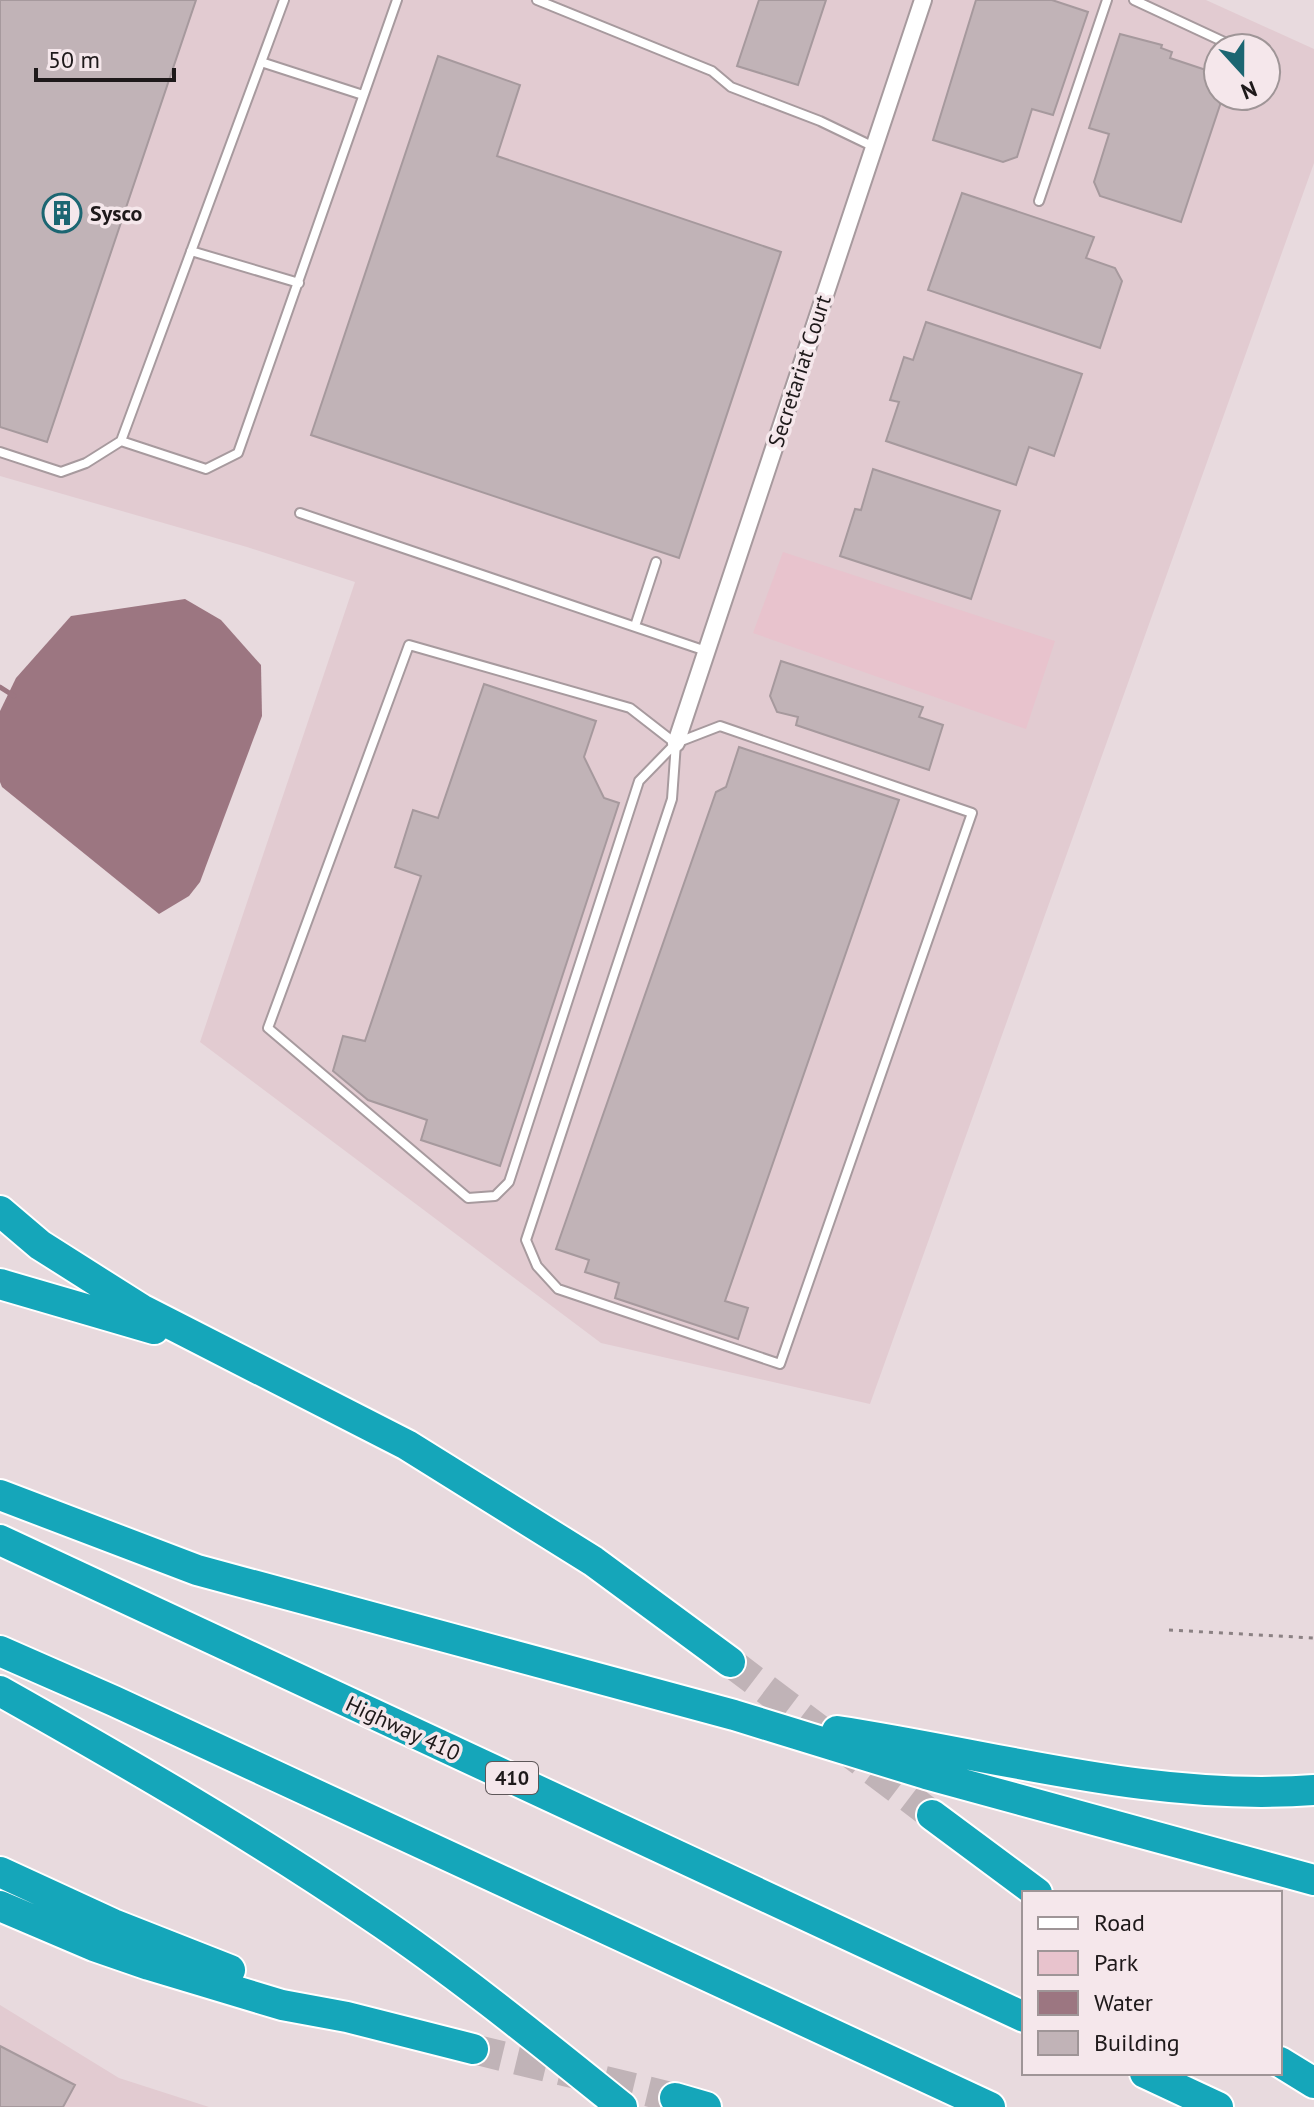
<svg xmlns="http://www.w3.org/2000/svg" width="1314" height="2107" font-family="'PT Sans',sans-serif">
<rect width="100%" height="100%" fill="#e8dade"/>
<path fill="#e2cbd1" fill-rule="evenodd" d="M0,0h1206l108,49v114l-444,1241 -269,-61 -401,-301 155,-460 -108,-35 -247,-71zM1218,48h48v48h-48z
M0,2005l119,73 90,29h-209z"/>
<path fill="#e8c3cd" d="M783,552l272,89 -29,88 -273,-96z"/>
<path fill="#9c7681" d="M185,599l36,21 40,45 1,51 -62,166 -11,14 -30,18 -157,-127 -2,-5v-71l16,-33 55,-62z"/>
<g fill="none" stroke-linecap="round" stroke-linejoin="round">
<path stroke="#9c7681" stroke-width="5" d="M0,687l14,9"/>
</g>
<path fill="#c1b3b7" stroke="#a6999d" stroke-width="2" d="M0,0h196l-149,442 -47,-15z
M759,0h67l-28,85 -61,-19z
M976,0h76l36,12 -35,103 -21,-6 -15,48 -14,5 -70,-22z
M1120,34l42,11 -1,3 11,4 -2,6 48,16v22h5l-42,126 -81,-26 -6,-14 15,-48 -20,-6z
M438,56l82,29 -23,71 284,96 -102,306 -368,-123z
M962,193l132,44 -8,21 29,10 7,13 -22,67 -172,-58z
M926,322l156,52 -28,82 -25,-9 -13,38 -130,-44 13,-39 -9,-2 14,-43 9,3z
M873,469l127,42 -29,88 -131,-43 15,-47 6,1z
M781,661l142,46 -4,10 24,8 -14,45 -133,-45 2,-8 -21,-5 -7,-16z
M484,684l112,37 -12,36 20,41 15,5 -119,363 -79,-26 6,-20 -59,-20 -35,-29 10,-35 22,5 56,-165 -26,-9 18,-57 25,8z
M739,747l160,53 -174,501 23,7 -10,31 -123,-41 4,-15 -34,-11 4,-12 -33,-11 160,-457 10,-5z
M0,2046l75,39 -12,22h-63z"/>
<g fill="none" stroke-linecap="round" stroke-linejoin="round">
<path stroke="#c0b3b7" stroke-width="30" stroke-dasharray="30 15" stroke-linecap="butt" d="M730,1662l202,153
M473,2049l202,49"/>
<defs>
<path id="service" d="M284,0l-163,441 85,28 32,-16 159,-453
M537,0l175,71 19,16 89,34 52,25
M1134,0l103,48
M261,62l102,33
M1039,201l68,-201
M191,251l108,32
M0,452l61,20 25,-9 35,-22
M300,513l406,138
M635,626l21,-64
M675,743l-45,-35 -221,-63 -141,383 200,170 27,-2 14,-14 130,-401 37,-38 44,-17 252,87 -192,551 -222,-75 -21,-23 -11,-26 146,-441 4,-56"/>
<path id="minor" d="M676,743l247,-743"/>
<path id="motorway" d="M0,1211l40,34 101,64 266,136 186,116 137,101
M0,1284l154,45
M0,1495l197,75 537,145 192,59 388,106
M0,1540l1024,477
M0,1651l114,50 876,406
M0,1691c126,71 251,143 370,224 88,59 170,126 252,192
M837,1731c159,24 315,71 477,59
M932,1815l105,78
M0,1872l113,52 117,46
M0,1906l94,40 55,19 133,40 65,12 126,32
M1280,2062l34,21
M1145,2073l73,34
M675,2098l31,9"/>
</defs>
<use href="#service" stroke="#a79a9e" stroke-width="12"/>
<use href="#minor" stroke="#a79a9e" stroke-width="20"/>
<use href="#motorway" stroke="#fff" stroke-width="34"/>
<path stroke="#8b8183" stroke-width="3" stroke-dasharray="4 6" stroke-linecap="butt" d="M1169,1630l145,8"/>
<use href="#service" stroke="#fff" stroke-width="8"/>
<use href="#minor" stroke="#fff" stroke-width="16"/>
<use href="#motorway" stroke="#15a6ba" stroke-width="30"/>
</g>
<defs>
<symbol id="building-ring" viewBox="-11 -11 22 22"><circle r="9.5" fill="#f5e7eb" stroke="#1c6672" stroke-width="1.5"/><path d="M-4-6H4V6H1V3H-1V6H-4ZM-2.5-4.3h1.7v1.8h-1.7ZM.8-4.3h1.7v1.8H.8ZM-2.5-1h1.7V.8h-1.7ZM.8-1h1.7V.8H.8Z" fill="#1c6672"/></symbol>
</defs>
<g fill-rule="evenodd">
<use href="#building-ring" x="40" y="191" width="44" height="44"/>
</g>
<g text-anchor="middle" stroke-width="7" stroke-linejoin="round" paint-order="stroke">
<rect fill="#f5e7eb" stroke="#5e5759" stroke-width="2" x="486" y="1762" width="52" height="32" rx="6"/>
<g font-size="20" font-weight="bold" fill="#1e191a">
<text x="512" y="1785">410</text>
</g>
<g font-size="22" font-weight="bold" fill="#1e191a" stroke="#f5e7eb" text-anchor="start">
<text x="90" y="221">Sysco</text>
</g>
<g font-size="22" fill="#1e191a" stroke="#f5e7eb">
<text transform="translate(799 371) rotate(-72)" y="8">Secretariat Court</text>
<text transform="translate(403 1728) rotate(25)" y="8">Highway 410</text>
</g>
</g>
<rect x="1022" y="1891" width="260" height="184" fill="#f5e7eb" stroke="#9f9597" stroke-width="2"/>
<rect x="1038" y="1917" width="40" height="12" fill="#ffffff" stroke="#9f9597" stroke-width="2"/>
<text x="1094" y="1931" font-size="24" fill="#1e191a">Road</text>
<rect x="1038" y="1951" width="40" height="24" fill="#e8c3cd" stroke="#9f9597" stroke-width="2"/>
<text x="1094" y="1971" font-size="24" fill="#1e191a">Park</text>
<rect x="1038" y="1991" width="40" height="24" fill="#9c7681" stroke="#9f9597" stroke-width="2"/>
<text x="1094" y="2011" font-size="24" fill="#1e191a">Water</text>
<rect x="1038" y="2031" width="40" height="24" fill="#c1b3b7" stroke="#9f9597" stroke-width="2"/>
<text x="1094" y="2051" font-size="24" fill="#1e191a">Building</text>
<g transform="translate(1242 72) rotate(159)"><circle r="38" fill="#f5e7eb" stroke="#9f9597" stroke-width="2"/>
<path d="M0-6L14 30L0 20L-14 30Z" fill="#1c6672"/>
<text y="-12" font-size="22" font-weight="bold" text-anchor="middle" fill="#1e191a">N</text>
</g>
<path d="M36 68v12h138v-12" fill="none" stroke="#1e191a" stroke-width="4"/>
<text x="48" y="68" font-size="24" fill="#1e191a" stroke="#f5e7eb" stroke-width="6" paint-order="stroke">50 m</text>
</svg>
